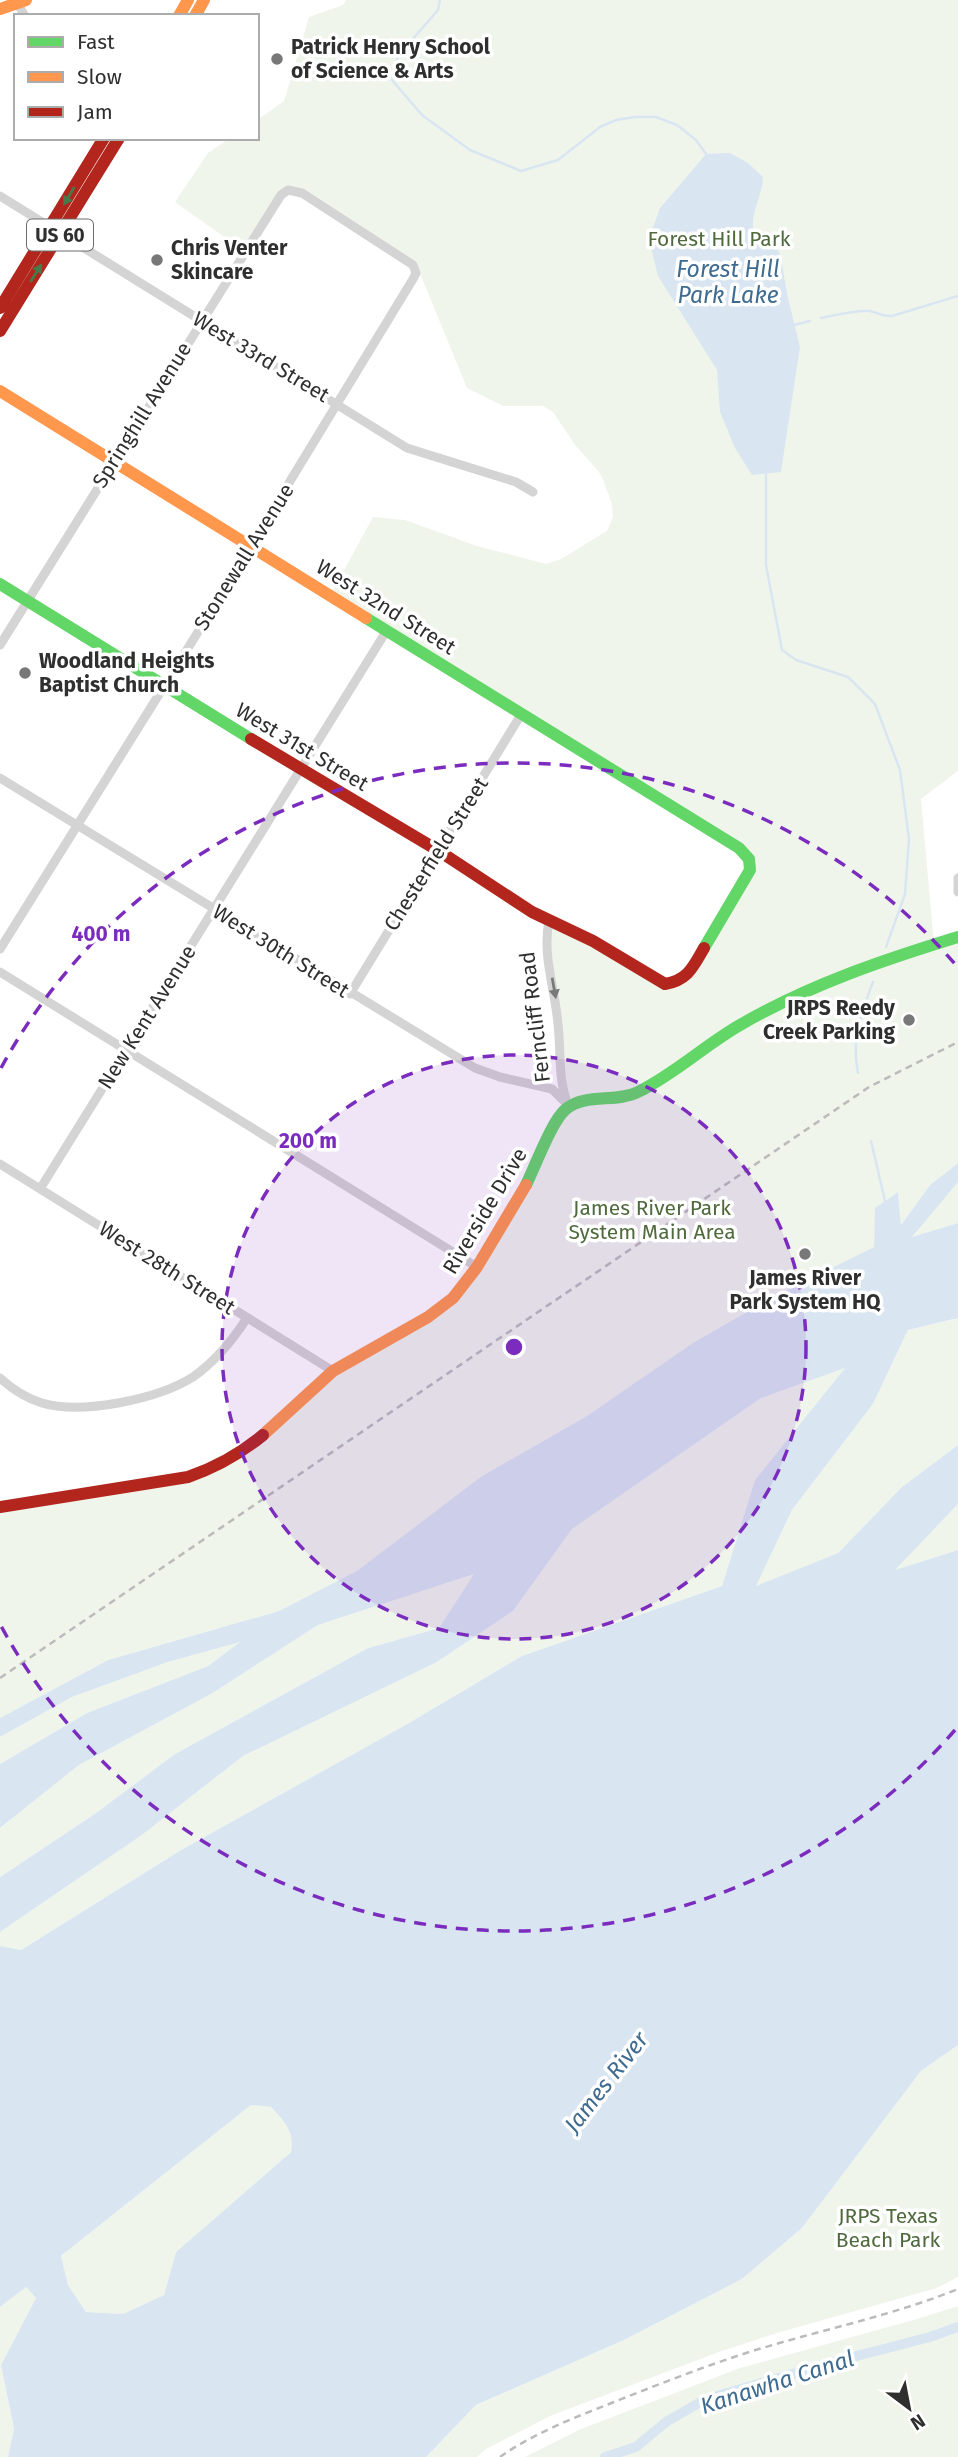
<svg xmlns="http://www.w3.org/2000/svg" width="958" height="2457" font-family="'Fira Sans',sans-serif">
<rect width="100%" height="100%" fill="#fff"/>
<path fill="#f0f5ec" d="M346,0h612v771l-37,28 13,145 24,-7v226l-28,22 -29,40 -3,-33 -13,9 -11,46 -101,50 -186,119 -105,60 -124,95 -79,40 -171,49 -108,58v-211l214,-39 99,-80 140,-90 112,-189 -16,-188 113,61h16l70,-110 1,-13 -418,-265 42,-77 32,3 72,26 69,18 15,-5 46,-28 6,-14 -1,-13 -8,-22 -5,-10 -24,-27 -22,-33 -10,-6h-40l-36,-18 -50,-122 -118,-74 -10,-1 -45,60 -69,-49 33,-49 22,-15h27v-18l27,-19 25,-84 34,-12z
M958,1182v41l-47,15 43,-53z
M958,1318v127l-56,42 -64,66 -83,34 37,-77 81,-106 35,-74z
M846,1367l-91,113 -33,106 -200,70 -113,67 -228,127 -160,100 -21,-4v-14l142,-97 101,-79 194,-94 76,-51 59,-82 189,-131z
M958,1504v46l-65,21z
M475,1573l-36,55 -71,20 -193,106 -79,59 -96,64v-49l79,-63 132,-71 107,-69z
M242,1641l-34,25 -121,47 -87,51v-27l72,-40 96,-35z
M958,2045v232l-21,11 -160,45 -58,19 -169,64 -64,33 -9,8h-51l50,-52 148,-65 118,-61 60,-51 119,-157z
M251,2105l20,2c13,14 24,25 20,45l-115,100 -12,43 -41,19 -37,-2 -18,-27 -8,-28z
M26,2287l10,11 -35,67 13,64 -6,28h-8v-150z
M958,2306v151h-433l56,-28 159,-61 177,-49z"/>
<path fill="#d9e6f1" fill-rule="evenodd" d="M730,153l18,10 15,14c0,19 -14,37 -9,55l17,7 9,15 8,44 12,49 -19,125 -29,3 -17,-27 -15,-36 -3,-42 -59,-94 -9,-37 11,-31 46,-54z
M958,1163v19l-46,55 46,-14v95l-50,12 -35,74 -81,106 -36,76 82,-33 64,-66 56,-42v59l-63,66 63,-20v495l-37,26 -119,157 -60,51 -118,61 -148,65 -50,52h-418l6,-28 -13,-64 35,-67 -10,-11 -26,20v-361l21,4 160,-100 228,-127 113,-67 200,-70 33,-106 90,-112 -84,30 -189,131 -59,82 -76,51 -194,94 -101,79 -142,97v-55l96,-64 79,-59 193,-106 71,-20 35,-54 -156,51 -107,69 -132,71 -79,63v-64l87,-51 121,-47 32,-24 -72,20 -96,35 -72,40v-19l108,-58 171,-49 78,-40 125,-95 105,-60 106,-73 80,-46 101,-50 1,-39 23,-16 3,33 29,-40zM251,2105l20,2c13,14 24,25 20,45l-115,100 -12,43 -41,19 -37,-2 -18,-27 -7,-29z"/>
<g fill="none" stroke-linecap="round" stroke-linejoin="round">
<path stroke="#d9e6f1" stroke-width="2.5" d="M440,0l-2,10 -40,46 -6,24 30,35 48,35 51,21 37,-11 42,-33 16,-7 19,-3h21l21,8 19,15 10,14
M821,318c15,-3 33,-8 48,-7 9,1 13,6 23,5l66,-20
M794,325l16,-4
M766,474v91l16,85 14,10 52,17 27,27 25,66 9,69 -4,55 -19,53
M858,1073c-7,-37 3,-58 15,-91
M871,1141l14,60"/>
<path stroke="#d9e6f1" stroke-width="10" d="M605,2457l31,-10 30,-25 38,-22 122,-36 104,-27 28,-10"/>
<path stroke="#d4d4d4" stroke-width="9" d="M17,3l8,13
M0,196l407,252 109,34 17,10
M0,645l281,-450 7,-5 14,3 111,72 3,8 -3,6 -205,337 -208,333
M0,778l475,290 25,9 52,12 17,17
M958,878v14
M549,921c-7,34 6,68 9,103 3,25 0,51 8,75
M0,972l477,295
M350,994l172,-281
M0,1164l333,207
M40,1189l347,-559
M0,1378c12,11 26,20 42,25 40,12 116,-4 151,-26 23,-16 39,-36 54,-59"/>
<path stroke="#63d668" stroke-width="12" d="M0,584l251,155
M366,618l373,230 10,11 1,11 -46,78
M526,1185c9,-18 26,-65 40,-76 20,-16 50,-6 72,-17 37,-18 67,-47 102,-67 69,-40 143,-65 218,-88"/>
<path stroke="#ff974d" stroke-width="12" d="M0,9l26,-9
M179,16l9,-16
M195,16l9,-16
M0,391l366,227
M263,1435l70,-64 95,-54 25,-19 24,-31 49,-82"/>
<path stroke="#b3261e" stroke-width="12" d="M0,308l104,-170
M0,331l119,-193
M251,739l188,112 93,61 61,29 72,43c23,-4 28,-17 39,-36
M0,1507l188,-30c29,-10 52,-23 75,-42"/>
<path stroke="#bbb" stroke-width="2.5" stroke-dasharray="7 5" stroke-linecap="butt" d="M0,1678l869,-591 89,-45
M500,2457c34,-24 76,-40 114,-55 48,-19 96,-38 145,-53 66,-20 135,-34 199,-60"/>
</g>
<defs><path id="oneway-solid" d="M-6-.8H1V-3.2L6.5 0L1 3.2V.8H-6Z" transform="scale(1.75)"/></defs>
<g fill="#467a49">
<use href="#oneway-solid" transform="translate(69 196) rotate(121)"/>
<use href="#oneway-solid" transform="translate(36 273) rotate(-58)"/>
</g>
<use fill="#797979" href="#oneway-solid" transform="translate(554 988) rotate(80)"/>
<circle cx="514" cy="1347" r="292" fill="#7b2cbf" fill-opacity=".12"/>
<g fill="none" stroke="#7b2cbf" stroke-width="3.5" stroke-dasharray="12 9">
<circle cx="514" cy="1347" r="292"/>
<path d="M955 1730A584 584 0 0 1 1 1626M1 1068A584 584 0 0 1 955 964"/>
</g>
<g fill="#787878" stroke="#fff" stroke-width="2.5">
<circle cx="277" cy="59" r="7"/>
<circle cx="157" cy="260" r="7"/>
<circle cx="25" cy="673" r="7"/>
<circle cx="909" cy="1020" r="7"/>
<circle cx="805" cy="1254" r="7"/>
</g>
<g text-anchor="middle" stroke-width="7" stroke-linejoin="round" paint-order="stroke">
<rect fill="#fff" stroke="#6d6d6d" stroke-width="2" x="27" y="219.5" width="66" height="31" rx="5"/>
<g font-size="19" font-weight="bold" fill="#2f2f2f">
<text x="60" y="242">US 60</text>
</g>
<g font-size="21" font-weight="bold" fill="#2f2f2f" stroke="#fff" text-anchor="start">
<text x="291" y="54">Patrick Henry School<tspan x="291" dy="24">of Science &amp; Arts</tspan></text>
<text x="171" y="255">Chris Venter<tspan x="171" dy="24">Skincare</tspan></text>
<text x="39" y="668">Woodland Heights<tspan x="39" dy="24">Baptist Church</tspan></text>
<text x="895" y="1015" text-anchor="end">JRPS Reedy<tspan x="895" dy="24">Creek Parking</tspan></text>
<text x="805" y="1285" text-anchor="middle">James River<tspan x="805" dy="24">Park System HQ</tspan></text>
</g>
<g font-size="21" fill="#4f6a3d" stroke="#fff">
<text x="719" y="246">Forest Hill Park</text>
<text x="652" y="1215">James River Park<tspan x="652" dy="24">System Main Area</tspan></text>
<text x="888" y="2223">JRPS Texas<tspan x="888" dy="24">Beach Park</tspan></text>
</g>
<g font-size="21" fill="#2f2f2f" stroke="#fff">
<text transform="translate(261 357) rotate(31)" y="7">West 33rd Street</text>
<text transform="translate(142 415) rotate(-58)" y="7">Springhill Avenue</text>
<text transform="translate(244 557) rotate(-58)" y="7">Stonewall Avenue</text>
<text transform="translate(386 607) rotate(32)" y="7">West 32nd Street</text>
<text transform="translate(302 747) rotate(31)" y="7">West 31st Street</text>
<text transform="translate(436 854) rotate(-58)" y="7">Chesterfield Street</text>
<text transform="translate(281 951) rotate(32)" y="7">West 30th Street</text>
<text transform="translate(147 1017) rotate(-58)" y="7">New Kent Avenue</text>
<text transform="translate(535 1017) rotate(-97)" y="7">Ferncliff Road</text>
<text transform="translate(485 1211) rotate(-59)" y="7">Riverside Drive</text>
<text transform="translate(167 1268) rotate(32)" y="7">West 28th Street</text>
</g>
<g font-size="23" font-style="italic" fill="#3e6b8f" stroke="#fff">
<text x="728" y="277">Forest Hill<tspan x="728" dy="26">Park Lake</tspan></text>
<text transform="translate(606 2082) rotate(-52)" y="8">James River</text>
<text transform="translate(777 2382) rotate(-18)" y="8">Kanawha Canal</text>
</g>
</g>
<circle cx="514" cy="1347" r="10" fill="#7b2cbf" stroke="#fff" stroke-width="3.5"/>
<g font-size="21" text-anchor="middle" font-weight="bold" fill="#7b2cbf" stroke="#fff" stroke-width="7" stroke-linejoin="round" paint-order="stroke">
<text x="101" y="941">400 m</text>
<text x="308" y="1148">200 m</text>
</g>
<rect x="14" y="14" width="245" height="126" fill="#ffffff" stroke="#acacac" stroke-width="2"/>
<rect x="28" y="37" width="35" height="10" fill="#63d668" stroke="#acacac" stroke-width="2"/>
<text x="77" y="49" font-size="21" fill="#2f2f2f">Fast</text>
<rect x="28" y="72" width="35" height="10" fill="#ff974d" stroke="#acacac" stroke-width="2"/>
<text x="77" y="84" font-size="21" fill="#2f2f2f">Slow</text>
<rect x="28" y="107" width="35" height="10" fill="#b3261e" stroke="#acacac" stroke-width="2"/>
<text x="77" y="119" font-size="21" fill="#2f2f2f">Jam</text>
<g transform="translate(909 2408) rotate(148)" stroke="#ffffff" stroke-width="5" paint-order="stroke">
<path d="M0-5L12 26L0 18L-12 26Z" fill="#2f2f2f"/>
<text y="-10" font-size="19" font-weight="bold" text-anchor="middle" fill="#2f2f2f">N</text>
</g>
</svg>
